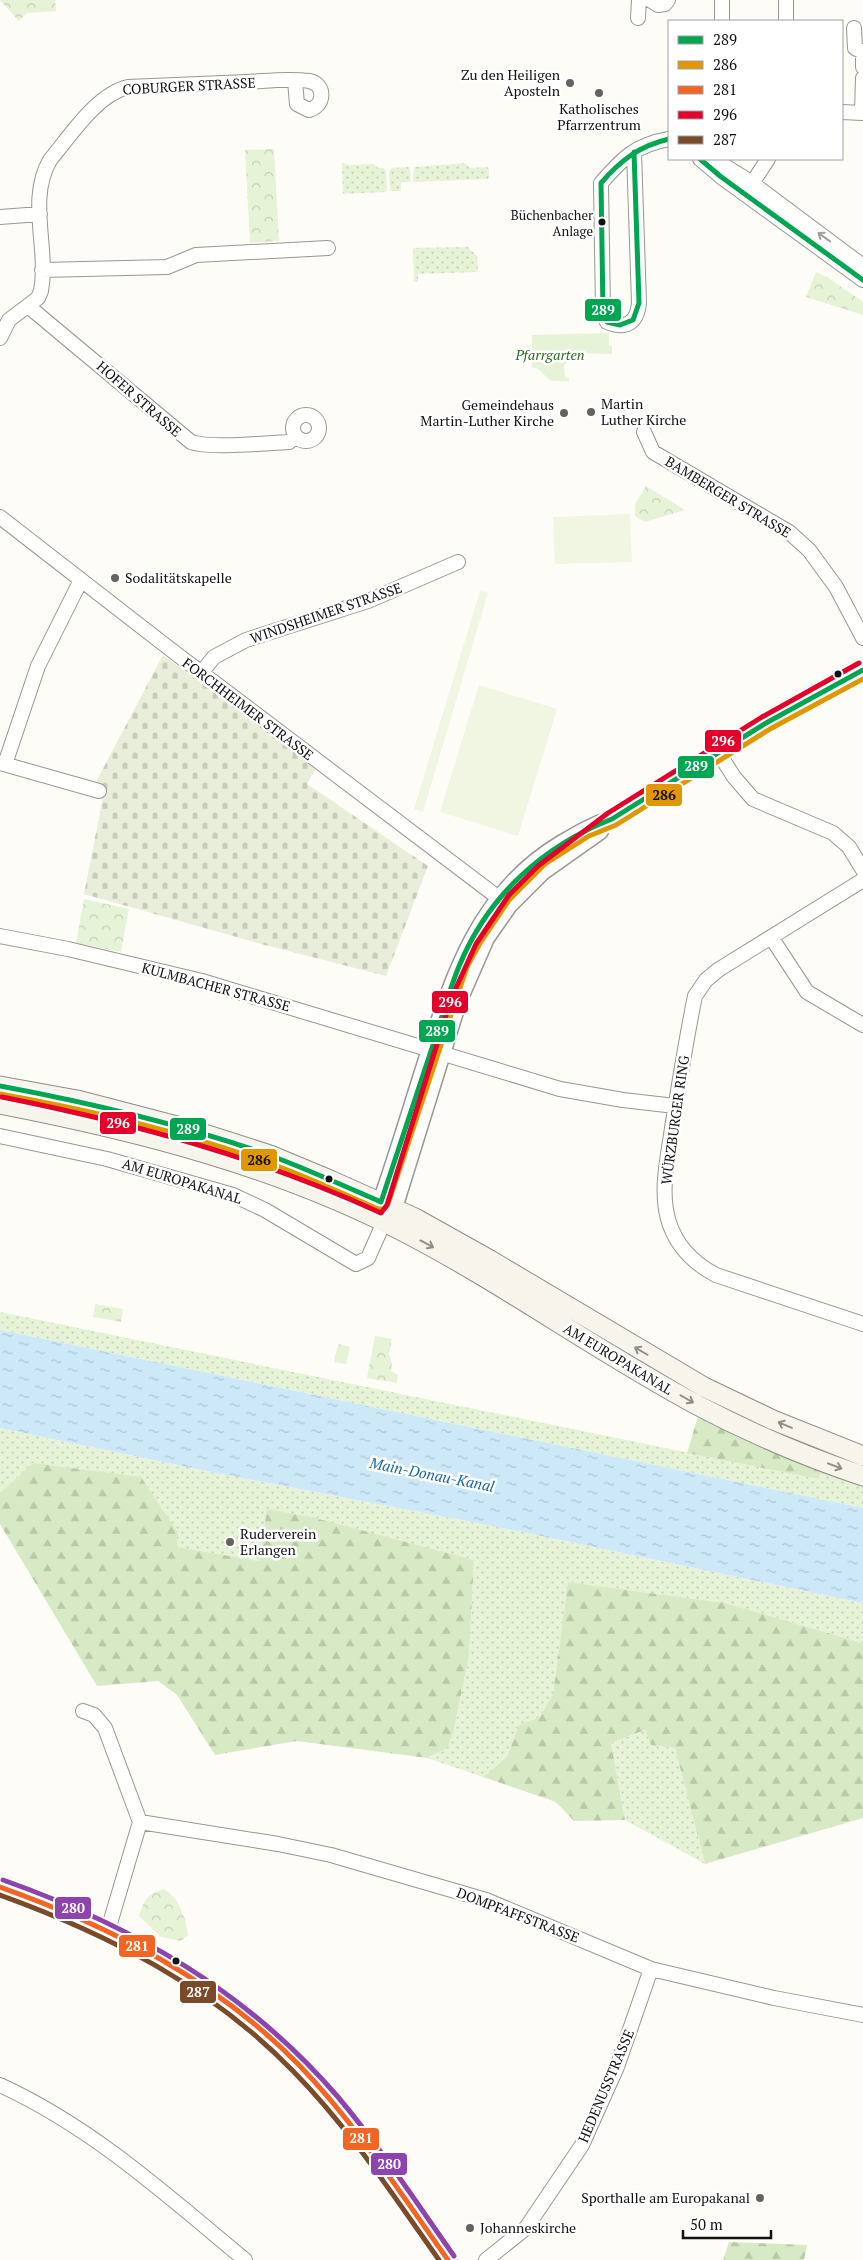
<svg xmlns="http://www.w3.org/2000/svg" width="863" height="2260" font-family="'PT Serif',serif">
<defs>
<pattern id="grass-dots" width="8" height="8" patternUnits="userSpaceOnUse" patternTransform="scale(1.25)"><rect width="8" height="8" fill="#e7f3d7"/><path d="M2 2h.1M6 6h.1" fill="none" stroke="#c5cfb8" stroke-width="1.8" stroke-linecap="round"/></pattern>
<pattern id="forest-firs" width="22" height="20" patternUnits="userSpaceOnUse" patternTransform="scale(1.25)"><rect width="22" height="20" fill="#d8eac5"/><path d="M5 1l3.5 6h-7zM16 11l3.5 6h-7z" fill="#b8c8a8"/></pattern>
<pattern id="cemetery-stones" width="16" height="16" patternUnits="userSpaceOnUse" patternTransform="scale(1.25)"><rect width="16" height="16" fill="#e9eedb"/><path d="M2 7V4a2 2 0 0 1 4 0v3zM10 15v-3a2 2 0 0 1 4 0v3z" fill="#c7cbbb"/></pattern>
<pattern id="park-crowns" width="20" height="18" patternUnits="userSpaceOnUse" patternTransform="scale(1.25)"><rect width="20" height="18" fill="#e7f3d7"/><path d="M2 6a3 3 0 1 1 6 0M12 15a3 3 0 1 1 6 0" fill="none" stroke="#c5cfb8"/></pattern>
<pattern id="water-ripples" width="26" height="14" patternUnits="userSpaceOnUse" patternTransform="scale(1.25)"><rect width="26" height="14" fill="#cde8f7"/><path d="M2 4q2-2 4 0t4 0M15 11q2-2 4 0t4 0" fill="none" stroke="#afc6d3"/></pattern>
</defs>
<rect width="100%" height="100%" fill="#fdfcf7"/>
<path fill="url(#grass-dots)" d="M342,163l7,2 25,-1 4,4h5l3,3 1,19 -2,2 -42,2z
M465,163l5,5 17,-1 2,2v8l-1,2 -75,3 1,-15z
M408,167l2,2 1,13h-10v9h-11l-1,-20 3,-3z
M468,247l9,9 1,14 -2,2 -58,2v8h-4l-1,-34z
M0,1312l817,167 5,-11 41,-3v43l-863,-178z
M0,1428l226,47 272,52 365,76v40l-138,-40 -157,-21 -15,112 -13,23 -21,8 -12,32 -24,20 -56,-19 19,-10 7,-15 16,-77 5,-96 -207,-51 -8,52 -83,-14 -143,-84 -33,30z
M646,1730l5,15 24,3 30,116 -80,-44 -14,-77z"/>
<path fill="url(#forest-firs)" d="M699,1413l123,55 -4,11 -131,-26z
M33,1463l108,14 37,56 -1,14 82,14 8,-52 48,9 159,42 -5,96 -16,77 -6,15 -20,10 -130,-17 -82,14 -38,-60 -19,-14 -61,5 -97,-162v-31z
M568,1582l157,21 138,40v175l-158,46 -30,-116 -24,-3 -6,-15 -34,13 14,77 -51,1 -18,-19 -73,-25 24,-20 12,-32 21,-8 13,-23z
M729,2242l78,3 -3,15h-81z"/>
<path fill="url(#cemetery-stones)" d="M163,655l153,113 -9,16 121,82 -42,110 -121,-31 -181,-51 21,-107 -9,-5z"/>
<path fill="url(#park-crowns)" d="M0,0h55l1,11 -29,2 -8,8z
M274,149l5,92 -29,2 -5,-93z
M816,272l11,5 36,25v13l-57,-18z
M646,486l39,24 -40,12 -10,-6v-12z
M84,899l45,10 -8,43 -45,-9z
M95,1304l28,5 -2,13 -28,-5z
M375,1336l17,3 -3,15 3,10 -1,7 7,4 -1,8 -30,-5z
M338,1344l12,3 -4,17 -12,-2z
M164,1889c15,9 22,29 24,46l-7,6 -20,-4 -22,-21c5,-16 8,-22 25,-27z"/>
<path fill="#e7f3d7" d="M609,333v13h3v8l-44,-1v9l-4,3 1,12 4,1v3h-18l-13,-12 -6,-2v-32z"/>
<path fill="#f0f6e1" d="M630,514l2,48 -77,2 -2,-47z
M480,591l8,2 -65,219 -9,-3z
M479,685l78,24 -39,127 -78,-24z"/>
<path fill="url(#water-ripples)" d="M0,1330l863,178v95l-365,-76 -272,-52 -226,-47z"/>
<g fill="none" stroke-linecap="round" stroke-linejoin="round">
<defs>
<path id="minor" d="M650,0l8,5 7,-1 3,-4
M786,0v21
M638,18l1,-18
M722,21v-21
M854,28l1,20 8,4
M863,55v12
M842,112l20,1 1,-35
M634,152l5,151c-2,20 -13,27 -32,19l-4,-11 -2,-128c22,-25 34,-38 68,-44
M700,159l20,17 143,104
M714,159l38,24 111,83
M747,191l21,-32
M0,217l40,-3
M42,270l125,-3 29,-12 132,-7
M28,306l163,136c21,7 74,1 98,0l6,-6
M0,338l9,-18 29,-22 3,-7c8,-43 -14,-91 9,-131 20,-24 47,-66 78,-73 40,-2 79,-3 119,-5 20,-1 42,-4 62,-1 17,3 16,25 0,29l-12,-6 -2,-23
M293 428a13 13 0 1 1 26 0a13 13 0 1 1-26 0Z
M644,432l9,20 136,80 20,18 27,37 27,51
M0,517l170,132 338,256
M201,673l13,-16 32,-17 122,-39 90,-39
M718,752l16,25 19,22 80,34 16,14 14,23
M0,763l99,28
M5,764l33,-98 43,-86
M612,819l154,-96 97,-53
M863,880l-145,90 -12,10 -11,16c-9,44 -16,88 -23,132 -4,29 -12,61 -4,91 7,25 25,44 48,56l147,49
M0,936l68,13 134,32 358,108 63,11 52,6
M771,937l36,55 56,33
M0,1136l107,23 126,36 32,15 91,54 12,-6 16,-36
M83,1711l11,4 11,13 35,94 -32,108
M140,1822l138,22 53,11 155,45 165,69 123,29 89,17
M0,2085c92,42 168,111 245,175
M486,2260l40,-32 56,-83 35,-78 34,-98"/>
<path id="tertiary" d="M381,1202c15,-43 28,-86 42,-130 28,-89 53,-177 138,-228 17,-10 32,-19 51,-25
M394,1208l64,-206 28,-64 23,-33 33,-33 58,-41
M0,1887c127,41 246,112 332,215 41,50 78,105 116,158"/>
<path id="secondary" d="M0,1086l77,14 115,30 78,25 60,25 85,38 75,42 214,127 69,33 90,36
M0,1104c140,27 279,63 406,129 100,52 192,119 291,172 53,28 109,52 166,71"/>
</defs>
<use href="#minor" stroke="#979795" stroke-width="16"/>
<use href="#tertiary" stroke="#979795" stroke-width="19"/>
<use href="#secondary" stroke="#8e8d8b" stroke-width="21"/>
<use href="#minor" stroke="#fffffe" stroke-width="14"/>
<use href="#tertiary" stroke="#fffffe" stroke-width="16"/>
<use href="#secondary" stroke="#f6f4eb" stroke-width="19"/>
<defs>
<path id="bus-1" d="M634,152l5,151 -6,17 -13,5 -13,-3 -4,-11 -2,-128c20,-23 38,-37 68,-44
M700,159l20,17 143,104
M0,1086c91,17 181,38 269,69 38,14 75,31 112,47 17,-50 33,-101 50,-151 10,-29 17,-59 29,-87 29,-69 83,-118 152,-145l154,-96 97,-53"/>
<path id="bus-2" d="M0,1094c90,16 179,37 266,68 38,13 75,31 112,47h6l4,-5 79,-237 13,-24 29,-43 36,-36 44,-28 27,-11 154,-96 93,-50"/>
<path id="bus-3" d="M0,1887c110,39 216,93 299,178 57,59 102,129 149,195"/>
<path id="bus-4" d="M2,1097c130,26 257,60 379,116l6,-8 64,-206 25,-55 33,-49 29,-29 70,-53 154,-96 97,-54"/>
<path id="bus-5" d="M0,1895c108,39 212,92 293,176 56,57 100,124 146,189"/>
<path id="bus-6" d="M3,1880c130,46 244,111 335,217 42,50 78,105 116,159"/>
</defs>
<use href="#bus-1" stroke="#fff" stroke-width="9"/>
<use href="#bus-2" stroke="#fff" stroke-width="9"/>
<use href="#bus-3" stroke="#fff" stroke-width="9"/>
<use href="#bus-4" stroke="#fff" stroke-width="9"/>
<use href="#bus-5" stroke="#fff" stroke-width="9"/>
<use href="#bus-6" stroke="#fff" stroke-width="9"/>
<use href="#bus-1" stroke="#00a651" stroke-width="5"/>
<use href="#bus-2" stroke="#e09702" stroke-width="5"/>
<use href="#bus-3" stroke="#f26522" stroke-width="5"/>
<use href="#bus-4" stroke="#e4002b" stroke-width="5"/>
<use href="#bus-5" stroke="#7a4b2a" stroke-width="5"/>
<use href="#bus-6" stroke="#8e44ad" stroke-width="5"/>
</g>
<defs><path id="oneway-shaft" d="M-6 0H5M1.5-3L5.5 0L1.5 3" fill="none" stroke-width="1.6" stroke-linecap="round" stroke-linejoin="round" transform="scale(1.25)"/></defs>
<use stroke="#a0a09f" href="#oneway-shaft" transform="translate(824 237) rotate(-144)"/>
<g stroke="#8f8e89">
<use href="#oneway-shaft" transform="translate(427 1244) rotate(28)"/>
<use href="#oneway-shaft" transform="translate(641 1351) rotate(-150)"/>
<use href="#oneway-shaft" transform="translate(687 1399) rotate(30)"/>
<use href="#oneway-shaft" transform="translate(785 1425) rotate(-157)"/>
<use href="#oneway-shaft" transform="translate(835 1466) rotate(21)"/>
</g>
<g fill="#646362" stroke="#fff" stroke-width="2">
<circle cx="570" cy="83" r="5"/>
<circle cx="599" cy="93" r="5"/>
<circle cx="591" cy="412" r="5"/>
<circle cx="564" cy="413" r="5"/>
<circle cx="115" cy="578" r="5"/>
<circle cx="230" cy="1542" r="5"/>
<circle cx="760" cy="2198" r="5"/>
<circle cx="470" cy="2228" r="5"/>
</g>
<g fill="#111" stroke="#fff" stroke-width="2">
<circle cx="602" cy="222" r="4.5"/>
<circle cx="838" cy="674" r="4.5"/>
<circle cx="329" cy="1179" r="4.5"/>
<circle cx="176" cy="1961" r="4.5"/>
</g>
<g text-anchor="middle" stroke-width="5" stroke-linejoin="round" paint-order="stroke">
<g font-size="13" fill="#111" stroke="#fff" text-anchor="end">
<text x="593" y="220">Büchenbacher<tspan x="593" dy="16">Anlage</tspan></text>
</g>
<g font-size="14" fill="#111" stroke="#fff" text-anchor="start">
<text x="560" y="80" text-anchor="end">Zu den Heiligen<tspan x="560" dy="16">Aposteln</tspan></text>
<text x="599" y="114" text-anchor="middle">Katholisches<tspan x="599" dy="16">Pfarrzentrum</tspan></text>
<text x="601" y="409">Martin<tspan x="601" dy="16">Luther Kirche</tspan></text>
<text x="554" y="410" text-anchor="end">Gemeindehaus<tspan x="554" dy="16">Martin-Luther Kirche</tspan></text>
<text x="125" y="583">Sodalitätskapelle</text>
<text x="240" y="1539">Ruderverein<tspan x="240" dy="16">Erlangen</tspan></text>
<text x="750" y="2203" text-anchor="end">Sporthalle am Europakanal</text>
<text x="480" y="2233">Johanneskirche</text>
</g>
<g font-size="14" fill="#111" stroke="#fff">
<text transform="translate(189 86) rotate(-3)" y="5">COBURGER STRASSE</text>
<text transform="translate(139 399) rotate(41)" y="5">HOFER STRASSE</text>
<text transform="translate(728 497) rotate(31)" y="5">BAMBERGER STRASSE</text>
<text transform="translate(326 613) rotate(-19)" y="5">WINDSHEIMER STRASSE</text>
<text transform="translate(248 709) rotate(37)" y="5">FORCHHEIMER STRASSE</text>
<text transform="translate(216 987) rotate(15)" y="5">KULMBACHER STRASSE</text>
<text transform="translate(675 1120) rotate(-82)" y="5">WÜRZBURGER RING</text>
<text transform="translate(182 1181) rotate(17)" y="5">AM EUROPAKANAL</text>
<text transform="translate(618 1359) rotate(31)" y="5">AM EUROPAKANAL</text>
<text transform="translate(518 1915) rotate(21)" y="5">DOMPFAFFSTRASSE</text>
<text transform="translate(606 2086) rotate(-67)" y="5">HEDENUSSTRASSE</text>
</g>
<g font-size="14" font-style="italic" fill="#2f6b1f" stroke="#fff">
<text x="550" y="360">Pfarrgarten</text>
</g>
<g font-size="15" font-style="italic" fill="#1768a6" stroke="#fff">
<text transform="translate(432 1475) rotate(11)" y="5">Main-Donau-Kanal</text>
</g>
</g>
<g stroke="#fff" stroke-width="2">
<rect x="584" y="298" width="38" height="24" rx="5" fill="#00a651"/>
<rect x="704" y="729" width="38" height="24" rx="5" fill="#e4002b"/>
<rect x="677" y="755" width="38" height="24" rx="5" fill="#00a651"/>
<rect x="645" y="783" width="38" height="24" rx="5" fill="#e09702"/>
<rect x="431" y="990" width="38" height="24" rx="5" fill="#e4002b"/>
<rect x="418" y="1019" width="38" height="24" rx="5" fill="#00a651"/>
<rect x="99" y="1111" width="38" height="24" rx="5" fill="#e4002b"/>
<rect x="169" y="1117" width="38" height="24" rx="5" fill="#00a651"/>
<rect x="240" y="1148" width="38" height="24" rx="5" fill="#e09702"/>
<rect x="54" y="1896" width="38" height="24" rx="5" fill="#8e44ad"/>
<rect x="118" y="1934" width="38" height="24" rx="5" fill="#f26522"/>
<rect x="179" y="1980" width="38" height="24" rx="5" fill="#7a4b2a"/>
<rect x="342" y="2127" width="38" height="24" rx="5" fill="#f26522"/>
<rect x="370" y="2152" width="38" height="24" rx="5" fill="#8e44ad"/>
</g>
<g font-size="14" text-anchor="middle" font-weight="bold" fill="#fff">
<text x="603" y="315">289</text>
<text x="723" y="746">296</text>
<text x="696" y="771">289</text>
<text x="450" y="1007">296</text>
<text x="437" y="1036">289</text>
<text x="118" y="1128">296</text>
<text x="188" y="1134">289</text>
<text x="73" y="1913">280</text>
<text x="137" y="1951">281</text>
<text x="198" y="1997">287</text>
<text x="361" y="2143">281</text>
<text x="389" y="2169">280</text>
</g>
<g font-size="14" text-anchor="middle" font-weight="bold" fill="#111">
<text x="664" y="800">286</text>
<text x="259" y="1165">286</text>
</g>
<rect x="668" y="20" width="175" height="140" fill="#ffffff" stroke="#a0a0a0"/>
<rect x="678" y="36" width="25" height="8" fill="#00a651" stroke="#a0a0a0"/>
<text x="713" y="45" font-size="15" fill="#111111">289</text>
<rect x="678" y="61" width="25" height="8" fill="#e09702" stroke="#a0a0a0"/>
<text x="713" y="70" font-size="15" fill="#111111">286</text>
<rect x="678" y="86" width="25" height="8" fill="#f26522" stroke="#a0a0a0"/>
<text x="713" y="95" font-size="15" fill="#111111">281</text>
<rect x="678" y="111" width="25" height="8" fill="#e4002b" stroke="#a0a0a0"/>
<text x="713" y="120" font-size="15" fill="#111111">296</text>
<rect x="678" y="136" width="25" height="8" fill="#7a4b2a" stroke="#a0a0a0"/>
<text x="713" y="145" font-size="15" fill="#111111">287</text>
<path d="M683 2230v8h88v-8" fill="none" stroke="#111111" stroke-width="2.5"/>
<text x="690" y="2230" font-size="15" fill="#111111" stroke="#ffffff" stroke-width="4" paint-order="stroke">50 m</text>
</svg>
